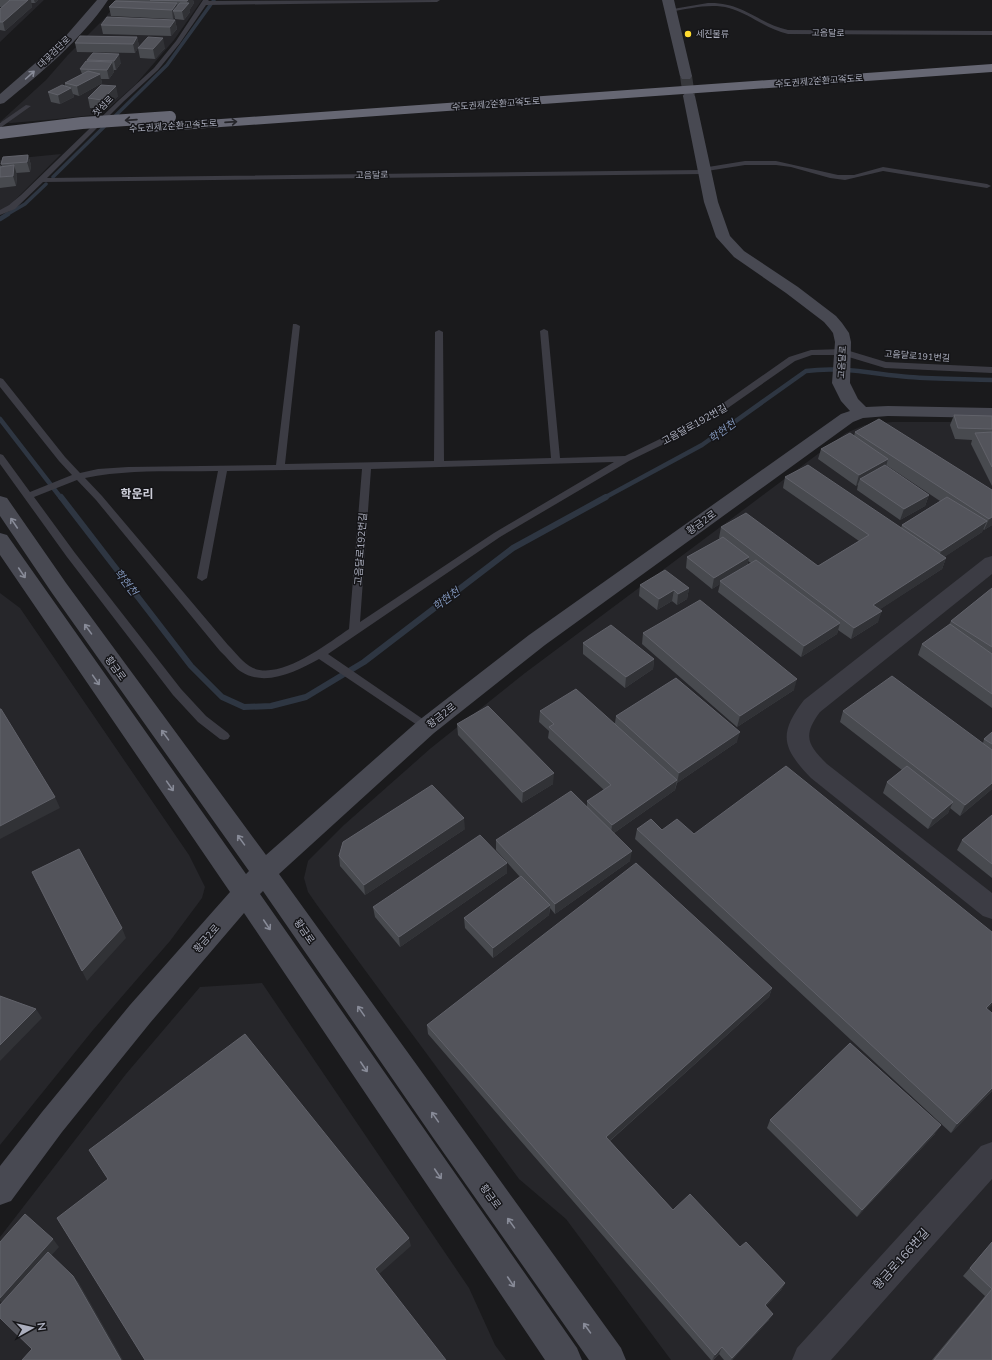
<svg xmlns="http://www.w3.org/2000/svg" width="992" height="1360" font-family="'Nunito Sans','Noto Sans KR',sans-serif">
<rect width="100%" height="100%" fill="#1a1a1c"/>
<path fill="#26262a" d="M0,0h44l-44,42z
M119,0h83l-28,40 -38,44 -34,30 -45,5 -46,4 -11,-1 46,-42 21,-24 38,-38z
M61,154l-49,49 -12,8v-51z
M892,422h100v938h-321l-105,-141 -47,-40 -202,-274 -9,-13 -4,-14 4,-17 36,-36 87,-77 94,-75 321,-240 19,-8z
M0,593l20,15 169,247 16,32 -3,11 -32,43 -77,89 -93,115z
M262,983l207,305 26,57 11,15h-506v-123l126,-163 74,-87z"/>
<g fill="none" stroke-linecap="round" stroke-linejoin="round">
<path stroke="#2e3642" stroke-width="3.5" d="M53,177l114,-112 47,-65
M6,215l19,-11 21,-20"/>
<path stroke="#2e3642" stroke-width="4.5" d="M0,219l8,-5
M0,419l61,79
M604,498l98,-53 104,-74c35,-5 68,3 103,6 28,2 56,2 83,3"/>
<path stroke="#2e3642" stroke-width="6" d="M61,497l130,169 31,31 22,10 27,-1 35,-9 58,-35 149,-114 93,-51"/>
<path stroke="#37383c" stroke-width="12" stroke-dasharray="12 6" stroke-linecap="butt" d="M686,76l3,20"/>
<path fill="#3c3c44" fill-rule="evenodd" d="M203,0h6l-1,1 232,-1 -3,2 -231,3 -26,38 -22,27 -35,32 -76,76 654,-8 1,-2 43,-7h31l62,14h16l29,-8 104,17 4,2 -4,2 -104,-17 -38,9 -15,-2 -39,-11 -15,-2h-31l-38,6 -1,2 -2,1 -661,8 -28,27 -15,6v-5l9,-5 12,-10 98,-95 35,-32 22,-27z
M708,3c36,-1 49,20 80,27l204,1v4l-204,-1c-22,-5 -38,-20 -59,-26 -19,-5 -41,1 -59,4l-3,-2z
M26,105l5,1 -31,22v-5z
M293,324h3l4,2 -15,138 149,-3 1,-129 4,-2 4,2 1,129 107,-3 -11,-127 4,-2 4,2 12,127 65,-2 74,-36 90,-63 22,-7 32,-1 43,13 106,5v6l-107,-5 -43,-13h-30l-17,6 -90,63 -76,37 -129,76 -172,117 102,70 2,3 -2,3 -4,1 -107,-72c-22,12 -54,29 -79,12 -7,-5 -13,-14 -20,-20l-124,-151 -19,-20 -43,17 41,56 106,136 25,27 22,17 2,3 -2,3 -4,1 -4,-1 -22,-17 -25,-27 -106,-138 -67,-93v-10l3,1 27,37 42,-17 -13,-14 -59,-74v-9l3,1 62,78 15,16 18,-4 30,-2 148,-2zM614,462l-120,71 -134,89 11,-153zM362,469l-13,160c-22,15 -68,51 -96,39 -10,-5 -17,-15 -25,-23l-126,-149 -17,-18c43,-9 89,-6 133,-7l-21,107 5,3 5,-3 20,-107z"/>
<path fill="#3c3c44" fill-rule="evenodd" d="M992,556v18l-172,138c-18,24 -12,33 7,52l165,129v26l-9,-3 -172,-138c-29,-30 -33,-44 -7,-78l181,-142z
M992,1142v37l-161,181h-39l5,-12 184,-202z"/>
<path fill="#484952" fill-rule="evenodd" d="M97,0h11c-27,40 -66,72 -104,103l-4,1v-10l64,-56z
M662,0h12l18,76 -2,3h-8l-2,-3z
M689,92l4,1 2,3 23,106 12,34 14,15 54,36 38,29 6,7 7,10 2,9 -1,41 8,16 8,8 22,-1 104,2v10l-104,-2 -25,2 -10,4 -308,223 -111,88 -155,141 342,474 5,12h-37l-155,-221 -171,-248 -3,3 317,454 5,12h-37l-301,-447 -94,110 -88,109 -51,69 -11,4v-39l42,-54 88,-107 100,-113 -230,-337v-22l7,2 239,339 3,-3 -197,-278 -52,-77v-20l7,2 59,85 200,272 152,-134 111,-86 312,-221 9,-3 -9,-10 -9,-18 3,-41 -2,-9 -3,-4 -6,-7 -38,-29 -52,-36 -18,-20 -12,-35 -21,-106 2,-3z"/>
<path fill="#666773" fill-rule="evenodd" d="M992,64v8l-841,60 -5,-1 -2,-3 2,-3 5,-1z"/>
<path stroke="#666773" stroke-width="12" d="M0,133l82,-10 88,-6"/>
</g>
<path fill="#484a4f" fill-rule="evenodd" d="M0,0h38l-3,3h-4l1,4 -27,24 -5,-1v-21l2,-2h-2z
M115,0h78l1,3 -4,6v3l-6,8 -9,-1v-2l-2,2 -62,-3 -2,-9 7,-6z
M175,20l2,9 -6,7 -68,-2 -2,-9z
M137,37l2,9 -4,7 -58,-1 -2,-9z
M138,48h27l-10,11 -15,-1z
M93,53l28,10 -5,7h-2v2l-5,7h-8l1,4 -23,13 -6,-2 1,3 -14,7 -9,-2 -3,-10 17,-6v-3l17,-9 -2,-5 7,-8v-1z
M118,96l-14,13 -14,-1 -2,-10z
M28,155l3,10 -1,7 -14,1 1,2 -1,11 -16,2v-23l1,1h1l-1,-2z
M954,415l38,1v70l-21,-42 1,-4 -17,-1 -5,-14z
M855,432l137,58v35l-8,5 -1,-1 -1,3 -38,25 2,1 -4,11 -62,40 -2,13 -27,17 -13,-9 -1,4 -36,23 -83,-65 2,-8 -8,5 -26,-21 1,-11 33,-18 -1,-1 2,-11 97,39 41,-25 -76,-53 2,-11 116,51 1,-3 38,-24 -54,-36v1l43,29 -4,11 -25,14 -43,-30 1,-6 -2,2 -38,-27 3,-10 33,-13zM748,561l3,2 -3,2z
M640,585l49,3 -2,11 -10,6 -5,-4 -15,9 -18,-14z
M992,588v120l-74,-53 4,-11 27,-19 2,-4z
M643,633l151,57 -57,37 -95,-83z
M583,643l71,16 -1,10 -28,19 -42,-34z
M540,711l75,12 1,-7 121,26 -60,41 -2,7 -61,43 16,28 -75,53 -5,-6 -1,7 -56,43 -28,-30 -1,-10 56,-41 -24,-27v-10l91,-33v-6l17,-11 -56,-52 1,-7 -10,-9z
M843,711l140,32 1,-4 8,-7v57l-32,27 -10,-8 -2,5 -20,16 -45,-36 4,-11 15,-12 -62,-48z
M457,724l96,60 -31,19 -64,-68z
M992,815v63l-35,-28 5,-10z
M465,829l-100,66 -25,-29 -1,-10z
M637,829l25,1 32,4 294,176 4,81 -41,42 -316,-294z
M507,863v10l-107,74 -25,-30 -2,-10z
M772,988l-3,9 -159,144 63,69 67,37 45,36 -4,7 -15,16 3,14 -37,40h-8l-5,-6 -6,6h-2l-283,-326 -1,-9z
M770,1120l165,14 -78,83 -90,-89z
M992,1242v118h-60l53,-64 -22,-20z"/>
<path fill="#313236" d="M28,0h3l1,7 -27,24 -2,-9z
M34,0h4l-3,3z
M188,0h5l1,3 -4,6v3l-6,8 -2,-9 6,-7 -1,-3z
M177,3l1,8h-5l2,6 -2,2 -1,-9z
M175,20l2,9 -6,7 -1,-9z
M137,37l2,9 -4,7 -2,-9z
M163,38l2,10 -10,11 -2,-10z
M119,54l2,9 -5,7 -2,-9z
M112,62l2,10 -5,7 -2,-9z
M100,74l2,9 -23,13 -2,-10z
M116,86l2,10 -14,13 -2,-9z
M71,88l3,9 -14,7 -2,-9z
M28,155l3,10 -1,7 -3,-10z
M14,165l3,10 -1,11 -3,-10z
M888,459l-3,11 -25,9 -2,5 -2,2 3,-11z
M929,495l-4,11 -25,14 4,-11z
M992,517v8l-8,5 5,-11z
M987,521l-5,11 -45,30 4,-11z
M749,557l-2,11 -27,13v3l-8,5 2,-11z
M946,558l-4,11 -72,47 3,-11z
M689,588l-2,11 -10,6 1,-11z
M674,590l-2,11 -15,9 2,-11z
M882,611l-4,11 -27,17 3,-11z
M840,623l-3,11 -36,23 3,-11z
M654,659l-1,10 -28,19 1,-11z
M797,679l-3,11 -57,37 3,-11z
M740,732l-3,10 -60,41 2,-10z
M554,773l-1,11 -31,19 1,-11z
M677,780l-2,10 -64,45 1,-10z
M992,783v6l-32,27 5,-11z
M55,797l5,11 -60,31v-13z
M953,802l-5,11 -20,16 5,-10z
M464,818l1,11 -100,66 -1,-10z
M632,851l-2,10 -75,53v-10z
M507,863v10l-107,74 -1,-10z
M550,905l-1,10 -56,43v-10z
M122,928l4,10 -39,43 -5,-10z
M772,988l-3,9 -164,148 1,-8z
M992,1002v3l-12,12 6,-9z
M36,1009l6,9 -42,43v-16z
M992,1088v3l-41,42 6,-9z
M941,1125l-6,9 -78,83 5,-7z
M409,1238l2,8 -34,30 -2,-7z
M53,1239l6,8 -53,59 -6,-5v-3z
M73,1276l6,7 44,77h-2z
M785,1283l-4,7 -20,22 4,-7z
M773,1314l-4,6 -37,40h-1z
M722,1347l-3,7 -7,6 3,-5z"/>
<path fill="#53545b" stroke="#61626a" d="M10,0h18l-25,22h-3v-13z
M150,0h38l-1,1z
M115,1l62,2 -5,7 -63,-3z
M180,3h9l-7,8h-9z
M107,17l68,3 -5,7 -69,-2z
M80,36l57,1 -4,7 -58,-1z
M148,37l15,1 -10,11 -15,-1z
M93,53l26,1 -5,7 -27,-1z
M86,61l26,1 -5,8 -27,-1z
M88,71l12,3 -23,12 -12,-3z
M62,85l9,3 -13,7 -10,-3z
M101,85l15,1 -14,14 -14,-2z
M28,155l-1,7 -26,2 2,-7z
M14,165l-1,11 -13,1v-10z
M954,415l38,1v13l-34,-1z
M879,419l113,71v27l-3,2 -134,-87z
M992,432v35l-17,-34z
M850,433l38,26 -29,16 -38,-26z
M808,465l138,93 -73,47 9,6 -28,17 -133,-101 25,-14 72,53 51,-31 -84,-58z
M885,465l44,30 -25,14 -44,-30z
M947,497l40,24 -46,30 -39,-26z
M723,537l26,20 -35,21 -27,-21z
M756,560l84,63 -36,23 -84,-65z
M665,570l24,18 -11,6 -4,-4 -15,9 -19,-14z
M992,588v59l-41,-26z
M700,600l97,79 -57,37 -97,-83z
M950,624l42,30v40l-70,-50z
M611,625l43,34 -28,18 -43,-34z
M892,676l100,74v33l-27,22 -122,-94z
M676,678l64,54 -61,41 -63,-57z
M576,689l101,91 -65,45 -25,-24 24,-16 -62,-58 5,-3 -14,-13z
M488,706l66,67 -31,19 -66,-68z
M0,709h1l54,88 -55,29z
M992,732v12l-8,-5z
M786,766l206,166v70l-6,6 6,5v75l-35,36 -320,-295 14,-10 11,11 15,-11 17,15z
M907,766l46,36 -20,17 -46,-37z
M432,785l32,33 -100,67 -25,-29 4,-14z
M571,791l61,60 -77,53 -59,-64z
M992,815v49l-30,-24z
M480,835l27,28 -108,74 -26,-30z
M79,849l43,79 -40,43 -50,-99z
M636,863l136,125 -166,149 67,73 17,-16 50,53 6,-5 39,41 -20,22 8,9 -41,44 -10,-11 -7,8 -288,-330z
M521,876l29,29 -57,43 -29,-30z
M0,996l36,13 -36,36z
M245,1034l164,204 -34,31 71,91h-301l-88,-142 51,-39 -19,-29z
M850,1043l91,82 -79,85 -92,-90z
M25,1214l28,25 -53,59v-56z
M992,1242v118h-58l58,-71 -22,-21z
M48,1252l25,24 48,84h-99l10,-11 -32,-31v-13z"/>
<defs><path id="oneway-shaft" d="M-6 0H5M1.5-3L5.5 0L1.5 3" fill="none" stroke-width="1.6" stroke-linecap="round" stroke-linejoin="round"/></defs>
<g stroke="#888b98">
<use href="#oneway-shaft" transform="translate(30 75) rotate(-42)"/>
<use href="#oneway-shaft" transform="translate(14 523) rotate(-124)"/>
<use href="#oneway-shaft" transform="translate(22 573) rotate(56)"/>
<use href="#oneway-shaft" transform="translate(88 629) rotate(-126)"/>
<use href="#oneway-shaft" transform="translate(96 680) rotate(55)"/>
<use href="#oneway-shaft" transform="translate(165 735) rotate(-126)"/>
<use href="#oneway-shaft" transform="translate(170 786) rotate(55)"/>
<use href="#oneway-shaft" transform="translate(241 840) rotate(-126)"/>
<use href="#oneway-shaft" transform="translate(267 925) rotate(56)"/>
<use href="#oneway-shaft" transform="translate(361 1011) rotate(-125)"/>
<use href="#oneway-shaft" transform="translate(364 1067) rotate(56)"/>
<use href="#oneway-shaft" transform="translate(435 1117) rotate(-125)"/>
<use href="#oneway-shaft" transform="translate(438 1174) rotate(56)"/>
<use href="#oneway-shaft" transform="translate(511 1223) rotate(-126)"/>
<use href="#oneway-shaft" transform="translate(511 1282) rotate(56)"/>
<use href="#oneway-shaft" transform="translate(587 1328) rotate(-126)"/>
</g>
<g stroke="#25252a">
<use href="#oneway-shaft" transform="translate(131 120) rotate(176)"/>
<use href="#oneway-shaft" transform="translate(231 122) rotate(-4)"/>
</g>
<circle fill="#ffdb2f" stroke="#151518" stroke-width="1.5" cx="688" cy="34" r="4"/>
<g text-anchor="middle" stroke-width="3" stroke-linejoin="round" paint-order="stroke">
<g font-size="9" fill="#abaebd" stroke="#151518">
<text transform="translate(828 33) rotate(1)" y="3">고음달로</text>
<text transform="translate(54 52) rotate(-44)" y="3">대곶검단로</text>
<text transform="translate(819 81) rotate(-4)" y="3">수도권제2순환고속도로</text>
<text transform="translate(496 104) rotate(-4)" y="3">수도권제2순환고속도로</text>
<text transform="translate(103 106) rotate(-45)" y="3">첫섬로</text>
<text transform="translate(173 126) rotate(-4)" y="3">수도권제2순환고속도로</text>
<text transform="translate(372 175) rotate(-1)" y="3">고음달로</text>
<text transform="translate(917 356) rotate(4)" y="3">고음달로191번길</text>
<text transform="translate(842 362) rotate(-87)" y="3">고음달로</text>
</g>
<g font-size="9" fill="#abaebd" stroke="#151518" text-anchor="start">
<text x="696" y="37">세진물류</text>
</g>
<g font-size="10" fill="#abaebd" stroke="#151518">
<text transform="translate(694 424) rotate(-29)" y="4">고음달로192번길</text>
<text transform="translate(701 522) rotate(-36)" y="4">황금2로</text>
<text transform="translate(360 549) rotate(-86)" y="4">고음달로192번길</text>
<text transform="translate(116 668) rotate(54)" y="4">황금로</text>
<text transform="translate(441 715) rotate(-38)" y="4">황금2로</text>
<text transform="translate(305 931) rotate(55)" y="4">황금로</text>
<text transform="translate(206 938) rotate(-49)" y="4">황금2로</text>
<text transform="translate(491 1196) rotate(54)" y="4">황금로</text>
</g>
<g font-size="11" font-style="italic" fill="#8095ba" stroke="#151518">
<text transform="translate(722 431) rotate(-36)" y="4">학현천</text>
<text transform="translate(126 582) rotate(52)" y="4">학현천</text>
<text transform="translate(446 599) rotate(-37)" y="4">학현천</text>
</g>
<g font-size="12" font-weight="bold" fill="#cdced9" stroke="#151518">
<text x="137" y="498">학운리</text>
</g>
<g font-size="12" fill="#abaebd" stroke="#151518">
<text transform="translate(901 1259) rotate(-48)" y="4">황금로166번길</text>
</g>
</g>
<g transform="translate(32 1328) rotate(82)" stroke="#151518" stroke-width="3" paint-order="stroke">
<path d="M0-3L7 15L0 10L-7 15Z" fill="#abaebd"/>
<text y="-6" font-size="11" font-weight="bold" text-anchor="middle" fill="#abaebd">N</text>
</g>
</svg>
